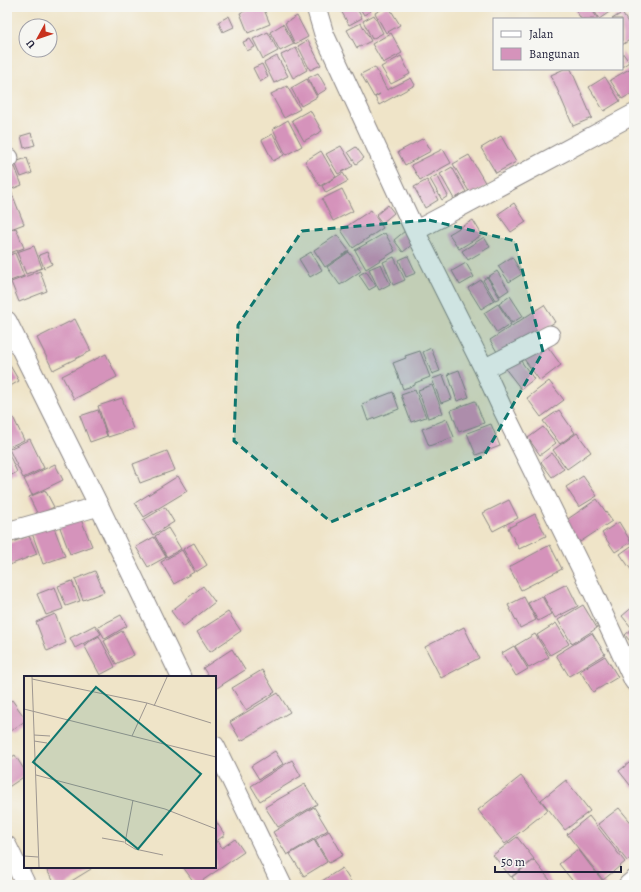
<svg xmlns="http://www.w3.org/2000/svg" width="641" height="892" font-family="Alegreya,serif">
<rect width="100%" height="100%" fill="#f6f6f2"/>
<filter id="ink" filterUnits="userSpaceOnUse"><feTurbulence type="fractalNoise" baseFrequency=".025" numOctaves="2"/><feDisplacementMap in="SourceGraphic" scale="8" xChannelSelector="R" yChannelSelector="G"/><feConvolveMatrix kernelMatrix="1 2 1 2 8 2 1 2 1" color-interpolation-filters="sRGB"/></filter>
<filter id="wash" filterUnits="userSpaceOnUse"><feTurbulence type="fractalNoise" baseFrequency=".012" numOctaves="4" result="noise"/><feDisplacementMap in="SourceGraphic" scale="16" xChannelSelector="R" yChannelSelector="G"/><feGaussianBlur stdDeviation="0.9" result="paint"/><feColorMatrix in="noise" values="0 0 0 0 0 0 0 0 0 0 0 0 0 0 0 0 0 1.4 0 .05"/><feComposite in="paint" operator="in"/></filter>
<g filter="url(#wash)">
<rect width="100%" height="100%" fill="#efe4c8"/>
<g id="blocks">
<path fill="#d593bb" d="M254,7h9l7,17 -22,9 -8,-20z
M339,7h17l6,11 -13,7z
M359,7h10l2,4 -7,4z
M386,7h3l11,18 -14,8 -11,-20z
M574,7h16l8,12h-17z
M592,7h25l-18,12z
M622,13l12,19v5l-12,8v-26h-10z
M374,15l9,18 -11,6 -9,-18z
M229,16l5,11 -11,5 -5,-10z
M297,16l11,21 -13,7 -10,-21z
M361,23l10,18 -14,7 -10,-18z
M283,24l11,20 -14,7 -10,-19z
M268,32l10,19 -15,8 -10,-20z
M391,33l11,20 -19,10 -11,-19z
M250,39l5,8 -8,4 -4,-9z
M308,40l13,25 -11,5 -12,-24z
M296,48l11,22 -14,8 -12,-23z
M622,52l7,10 -7,5z
M277,56l11,20 -14,7 -10,-20z
M401,56l9,18 -19,10 -10,-17z
M262,64l6,13 -8,5 -7,-14z
M375,67l12,23 24,-12 4,7 -36,20 -4,-8 5,-3 -6,3 -13,-23z
M631,68l3,5v19l-12,7 -12,-19z
M564,69h7l21,49 -19,8 -22,-51z
M318,73l9,16 -10,6 -9,-17z
M605,77l15,24 -16,10 -15,-24z
M307,79l10,18 -16,9 -10,-18z
M287,86l13,23 -16,9 -13,-24z
M310,110l12,21 -18,10 -12,-21z
M288,120l14,26 -16,9 -13,-26z
M31,133l4,12 -11,3 -3,-12z
M273,134l11,21 -11,6 -11,-21z
M501,136l15,26 -20,11 -15,-25z
M424,138l7,13 -26,14 -7,-13z
M341,146l12,20 -15,8 -12,-20z
M356,147l8,11 -8,6 -8,-12z
M443,149l8,14 -31,17 -9,-15z
M321,151l15,26 -16,9 -15,-25z
M469,155l18,31 -16,9 -18,-31z
M27,158l5,15 -11,4 -6,-15z
M13,162l9,23 -15,6v-26z
M452,167l14,25 -12,7 -14,-25z
M343,173l5,8 -22,12 -4,-7z
M437,175l11,21 -6,4 -12,-21z
M427,180l11,20 -13,8 -11,-21z
M342,189l11,22 -20,10 -11,-22z
M11,191l13,33 -16,6 -1,-37z
M514,203l12,19 -15,10 -13,-18z
M388,205l6,8 -12,10 -6,-8z
M371,210l12,18 -30,20 -12,-18z
M473,220l9,15 -23,14 -10,-15z
M16,228l8,20 -17,6v-23z
M405,231l9,12 -11,9 -9,-12z
M385,233l10,18 -29,18 -11,-19z
M337,235l12,16 -24,16 -11,-17z
M484,237l6,10 -22,13 -6,-9z
M34,246l8,22 -16,6 -9,-22z
M47,252l5,12 -8,4 -5,-13z
M311,252l11,18 -12,7 -11,-18z
M349,252l12,19 -21,14 -13,-18z
M15,253l9,23 -14,5 -3,-9v-16z
M408,256l8,17 -10,4 -7,-17z
M394,257l11,23 -12,5 -10,-23z
M512,257l10,17 -13,8 -11,-16z
M466,263l8,14 -14,8 -8,-14z
M381,264l9,20 -11,6 -10,-21z
M40,271l7,20 -28,11 -8,-20z
M366,271l10,15 -7,4 -10,-15z
M497,271l12,19 -9,6 -12,-19z
M487,277l13,21 -5,2 -12,-20z
M481,280l13,21 -13,8 -13,-21z
M510,296l13,20 -11,7 -13,-19z
M498,304l13,20 -14,9 -13,-20z
M544,305l11,17 -55,35 -10,-17z
M75,319l16,32 -38,19 -16,-32z
M545,343l16,22 -21,16 -16,-22z
M431,348l9,23 -8,3 -9,-22z
M420,351l10,26 -15,6v2l-12,4 -10,-26 13,-5 -1,-2z
M106,354l11,23 -43,22 -12,-23z
M518,357l16,22 -13,10 -17,-22z
M7,362h1l11,19 -12,7z
M459,370l10,27 -12,4 -9,-27z
M443,375l9,24 -11,4 -9,-24z
M549,381l15,19 -23,17 -14,-19z
M432,385l11,28 -15,5 -10,-28z
M415,390l11,27 -15,5 -10,-27z
M393,392l6,17 -31,12 -6,-17z
M122,398l11,31 -25,8 -10,-31z
M475,401l9,22 -25,9 -8,-22z
M98,410l9,26 -17,6 -10,-26z
M559,410l16,23 -15,11 -17,-23z
M13,417l11,23 -17,8v-28z
M447,419l7,18 -25,9 -7,-17z
M491,424l9,22 -24,9 -9,-22z
M543,427l13,16 -16,12 -12,-17z
M577,433l14,19 -24,17 -14,-19z
M30,439l14,29 -21,10 -14,-29z
M7,450l10,22 -9,5 -1,-2z
M167,451l8,19 -35,13 -7,-19z
M552,453l12,16 -12,8 -11,-15z
M55,464l8,16 -31,15 -8,-16z
M178,476l9,15 -43,26 -9,-14z
M583,476l14,20 -18,11 -13,-20z
M45,490l9,17 -16,8 -9,-18z
M597,499l15,22 -32,21 -15,-21z
M509,500l9,18 -25,13 -10,-18z
M165,507l9,15 -21,13 -10,-15z
M535,514l11,22 -27,13 -11,-21z
M80,517l12,29 -22,8 -11,-29z
M619,522l12,20 -16,10 -13,-19z
M53,525l12,31 -22,8 -11,-31z
M168,528l13,21 -14,8 -12,-21z
M29,536l8,18 -30,12v-22z
M154,537l12,20 -18,10 -12,-20z
M194,543l13,22 -11,7 -13,-23z
M634,544v30l-14,-20z
M550,545l12,24 -41,21 -12,-23z
M182,550l12,22 -20,12 -13,-22z
M95,571l9,21 -21,8 -8,-21z
M72,581l8,20 -14,5 -8,-20z
M567,584l11,22 -23,12 -12,-22z
M203,586l12,16 -32,25 -12,-16z
M55,587l8,22 -17,6 -9,-21z
M542,596l9,18 -13,7 -10,-18z
M524,597l12,23 -16,8 -12,-23z
M583,605l14,23 -25,16 -14,-24z
M634,606v18l-3,3 -9,-11z
M228,612l13,19 -31,21 -13,-20z
M55,614l11,29 -19,8 -11,-29z
M121,615l6,11 -22,13 -7,-12z
M556,623l13,21 -19,11 -13,-20z
M95,625l6,9 -26,14 -5,-10z
M464,627l15,31 -38,20 -16,-31z
M634,627v19l-9,-11z
M122,631l12,24 -18,9 -12,-23z
M592,633l13,21 -36,22 -13,-21z
M535,634l14,23 -20,11 -14,-22z
M99,636l16,31 -15,8 -16,-30z
M514,646l14,23 -12,7 -14,-23z
M232,649l13,21 -28,18 -2,-2v-9h-6l-6,-9z
M605,656l13,21 -25,15 -13,-21z
M262,670l13,22 -29,18 -14,-22z
M278,693l12,19 -49,29 -11,-19z
M12,700l13,18v3l-14,10 -4,-5v-22z
M275,751l8,13 -24,15 -8,-13z
M15,755l10,16v5l-18,12v-28z
M634,759v31l-15,-19z
M292,760l9,16 -41,25 -9,-15z
M521,776l27,34 -43,34 -27,-34z
M566,780l24,31 -25,19 -24,-30z
M305,784l12,20 -39,23 -13,-20z
M314,807l14,23 -41,25 -14,-23z
M619,808l15,18v29l-7,6 -29,-37z
M589,816l36,46 -22,18 -36,-46z
M215,820l10,15 -10,7z
M329,831l14,24 -14,8 -14,-23z
M517,837l17,22 -23,18 -18,-22z
M235,839l9,13 -48,33 -13,-18h32v-24l3,-2 4,7z
M314,840l13,22 -23,14 -14,-22z
M578,849l12,16 16,20h-30l-5,-6 -12,-15z
M534,860l19,24 -2,1h-33l-6,-8z
M49,867h41l1,2 -26,16h-9l-10,-16z
M342,868l11,17h-37l6,-4z"/>
</g>
</g>
<g filter="url(#ink)">
<use href="#blocks" fill-opacity="0" stroke="#888382" stroke-width="1"/>
<g fill="none" stroke-linecap="round" stroke-linejoin="round">
<defs>
<path id="minor" d="M316,7l8,27 91,197 69,138 19,41 90,182 41,89
M7,158h2
M415,231l219,-117
M7,321l92,185 82,171
M484,369l66,-34
M7,532l92,-26
M215,746l67,139
M7,846l19,39
M628,885l6,-5"/>
</defs>
<use href="#minor" stroke="#888382" stroke-width="21"/>
<use href="#minor" stroke="#fff" stroke-width="19"/>
</g>
</g>
<path fill="#0f766e" fill-opacity="0.2" stroke="#0f766e" stroke-width="3" stroke-dasharray="8 5" stroke-linejoin="round" d="M429,220l86,21 28,111 -59,104 -153,66 -97,-81 4,-116 64,-94z"/>
<g transform="translate(24 676)">
<rect width="192" height="192" fill="#efe4c8"/>
<path fill="none" stroke="#9d9690" stroke-width="1" d="M8,1l7,190M8,3l115,24 64,20M130,30l13,-29M0,33l192,48M10,59l16,1M108,60l15,-33M10,65l13,2M12,99l129,34 51,20M109,124l-8,43 10,6 28,6M78,162l22,4M0,180l14,1"/>
<path fill="#0f766e" fill-opacity="0.15" stroke="#0f766e" stroke-width="2" d="M72,11l105,87 -63,75 -105,-87z"/>
<rect width="192" height="192" fill="none" stroke="#22223b" stroke-width="2"/>
</g>
<rect width="641" height="892" fill="none" stroke="#f6f6f2" stroke-width="24"/>
<rect x="493" y="18" width="130" height="52" fill="#f6f6f2" stroke="#a1a1a9"/>
<rect x="501" y="31" width="20" height="6" fill="#ffffff" stroke="#a1a1a9"/>
<text x="529" y="38" font-size="12" fill="#22223b">Jalan</text>
<rect x="501" y="48" width="20" height="12" fill="#d593bb" stroke="#a1a1a9"/>
<text x="529" y="58" font-size="12" fill="#22223b">Bangunan</text>
<g transform="translate(38 38) rotate(230)"><circle r="19" fill="#f6f6f2" stroke="#a1a1a9"/>
<path d="M0-3L7 15L0 10L-7 15Z" fill="#c8321e"/>
<text y="-6" font-size="11" font-weight="bold" text-anchor="middle" fill="#22223b">U</text>
</g>
<path d="M495 866v6h126v-6" fill="none" stroke="#22223b" stroke-width="2"/>
<text x="501" y="866" font-size="12" fill="#22223b" stroke="#f6f6f2" stroke-width="3" paint-order="stroke">50 m</text>
</svg>
